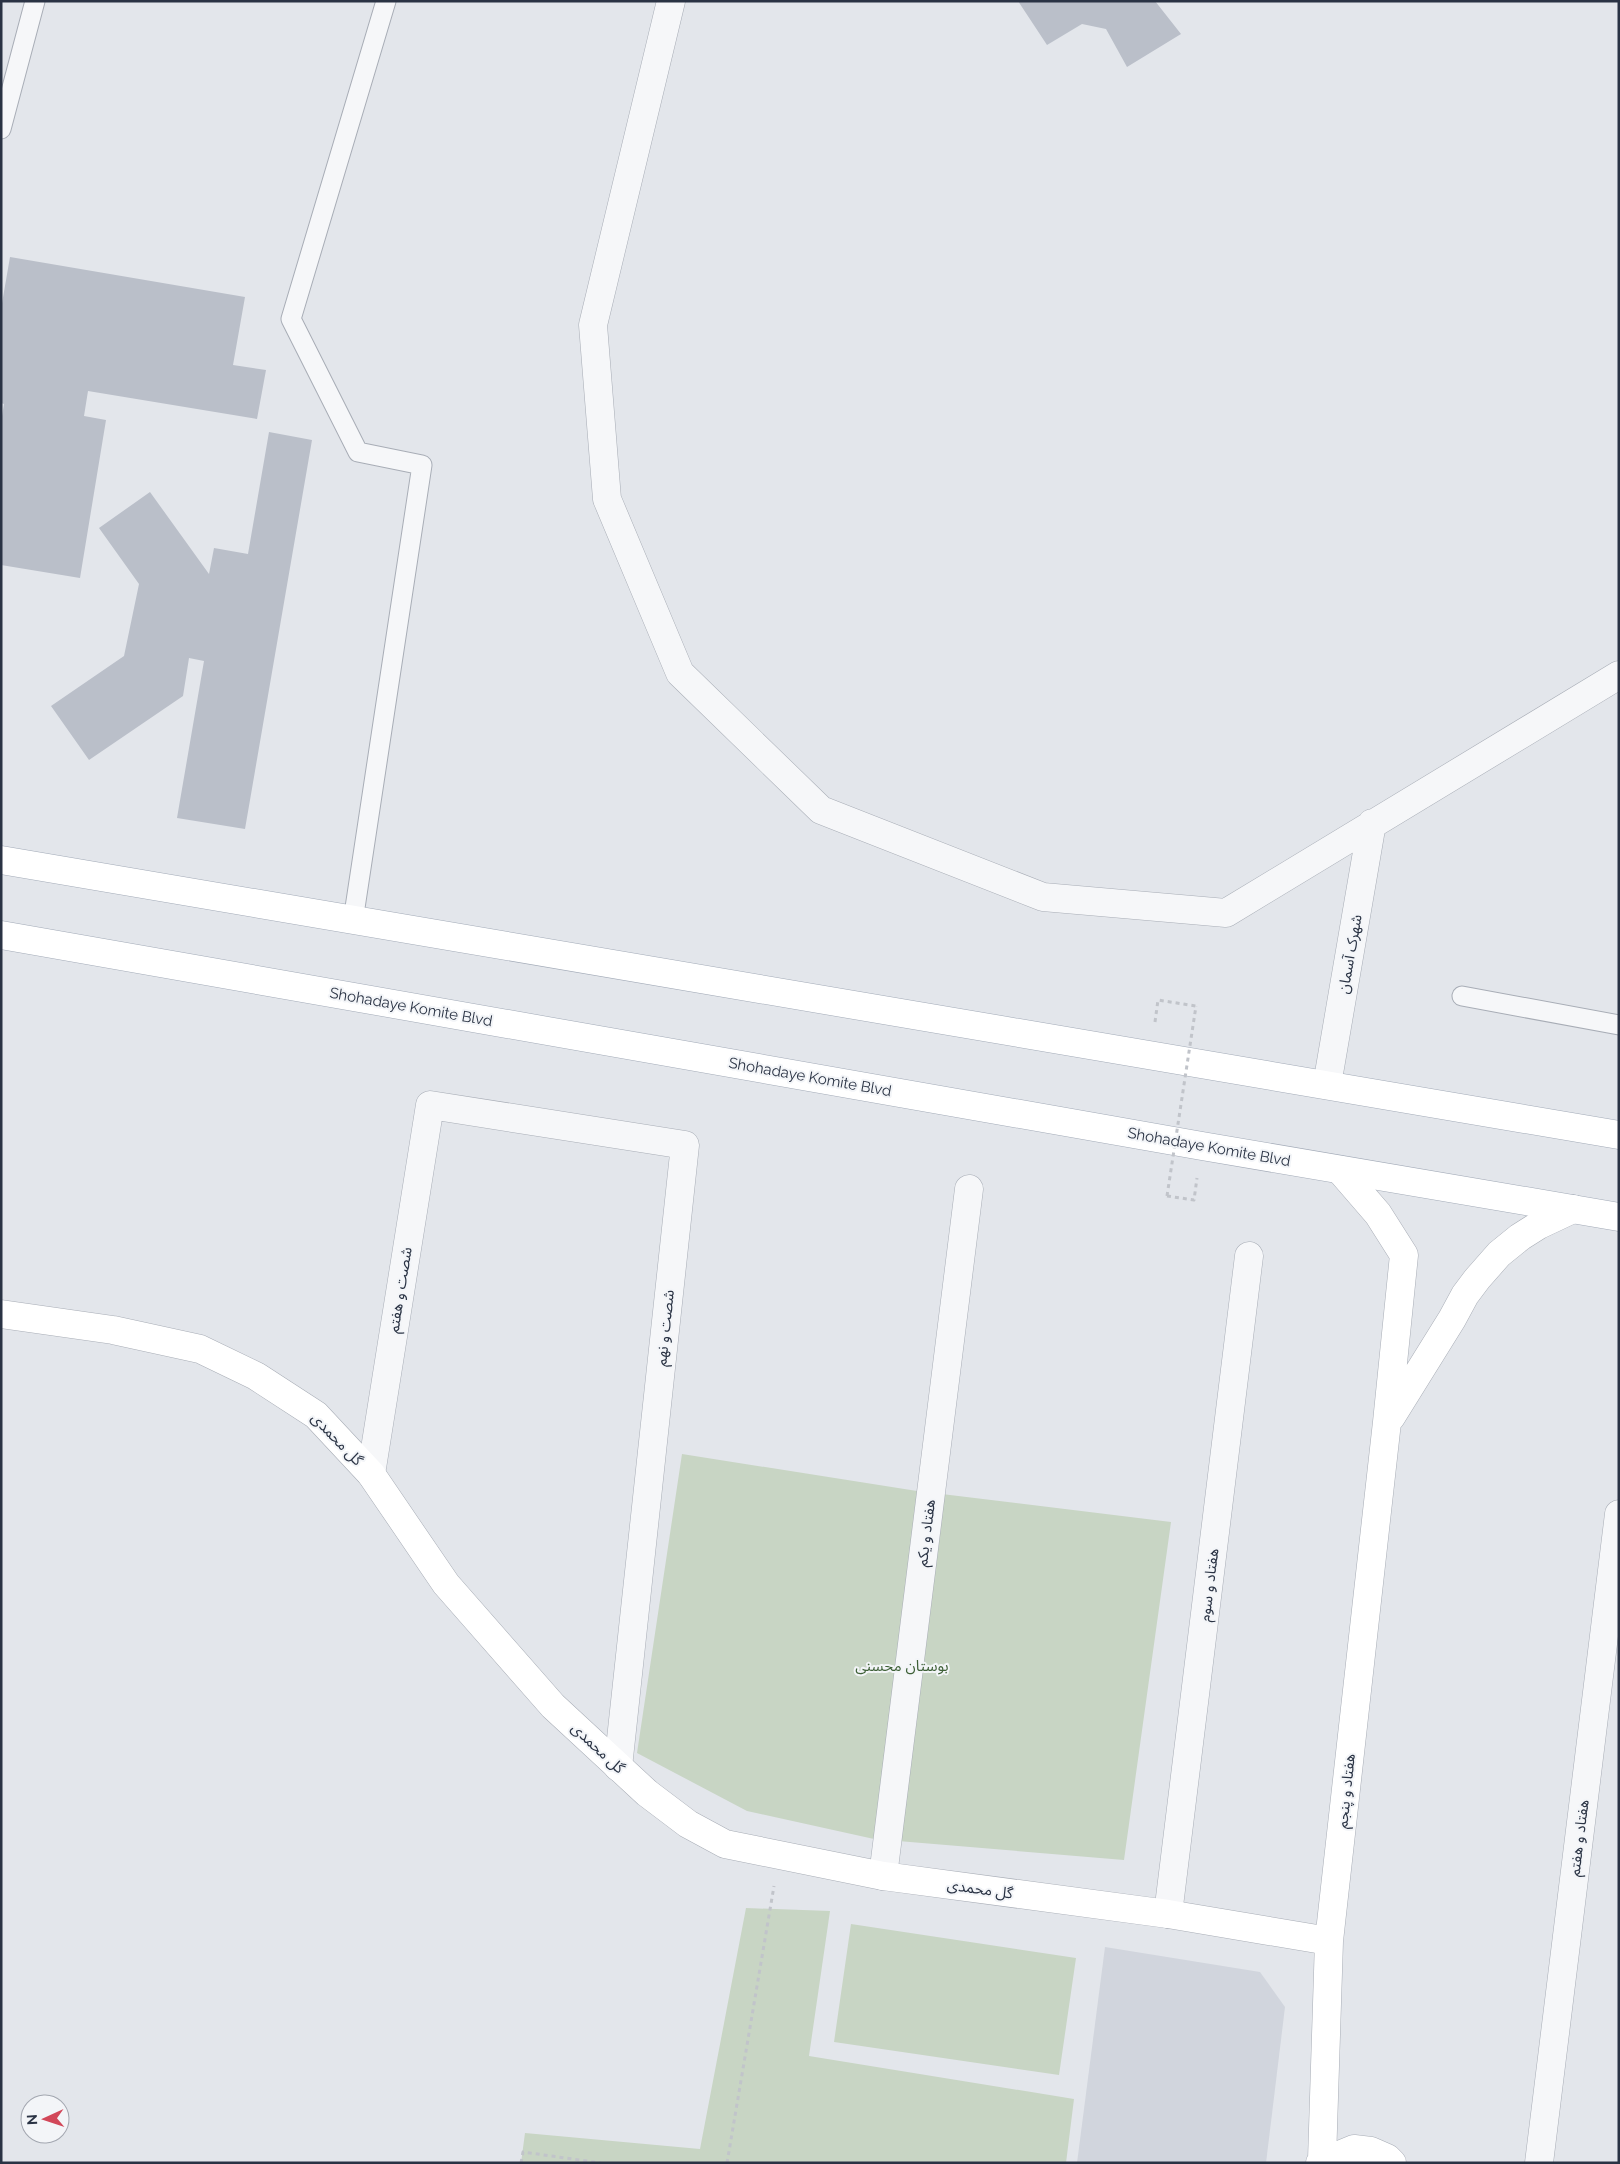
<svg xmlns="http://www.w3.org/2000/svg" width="1620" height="2164" font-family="Raleway,'Noto Sans Arabic',sans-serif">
<rect width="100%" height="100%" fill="#e3e6eb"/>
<path fill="#d1d5dd" d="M1105,1947l155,25 25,35 -19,156h-189z"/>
<path fill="#c8d5c4" d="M682,1454l235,37 254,31 -47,338 -250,-21 -127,-28 -110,-58z
M746,1908l84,3 -21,145 265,43 -8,64h-545l4,-30 175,16z
M851,1924l225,34 -17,117 -225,-33z"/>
<path fill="#babfc9" d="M1018,1h137l26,33 -54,33 -21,-38 -24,-5 -35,21z
M10,257l235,40 -12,68 33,5 -9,49 -169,-28 -4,25 22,4 -26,158 -79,-13v-143l3,-18 -3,-1v-94z
M269,432l43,8 -67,389 -68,-11 27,-157 -15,-3 -6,38 -94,64 -38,-54 73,-50 15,-72 -40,-56 51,-36 59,82 5,-26 34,6z"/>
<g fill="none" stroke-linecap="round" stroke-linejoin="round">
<defs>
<path id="lane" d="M1,129l34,-128
M353,921l69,-456 -64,-13 -67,-133 95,-318
M1462,996l157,29"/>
<path id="street" d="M671,1l-78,324 14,174 73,174 141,137 222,87 183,16 393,-238
M1327,1085l45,-262
M371,1474l59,-369 255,40 -67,622
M883,1876l86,-687
M1168,1914l81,-658
M1539,2163l80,-649"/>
<path id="secondary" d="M1,1314l112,16 87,19 56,27 60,39 55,59 75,110 107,122 94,87 41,31 37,20 158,32 285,38 161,27
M1391,1417l61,-98 13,-24 12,-16 22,-25 21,-17 19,-12 34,-16
M1322,2160l7,-219 58,-519 17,-167 -26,-41 -38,-44
M1320,2163l34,-14 17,2 16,7 5,5"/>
<path id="primary" d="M1,860l1618,275
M1,935l1201,211 417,71"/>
</defs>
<use href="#lane" stroke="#a8adb6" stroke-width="21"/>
<use href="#street" stroke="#a8adb6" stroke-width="29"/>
<use href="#secondary" stroke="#a8adb6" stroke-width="29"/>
<use href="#primary" stroke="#a2aab7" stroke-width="29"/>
<path stroke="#c1c4ca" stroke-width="3" stroke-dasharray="4 4" stroke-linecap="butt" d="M1155,1022l3,-22 38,6
M1167,1196l27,4 3,-22
M521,2163l2,-11 78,11
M727,2163l47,-277"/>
<use href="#lane" stroke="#f6f7f9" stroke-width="19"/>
<use href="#street" stroke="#f6f7f9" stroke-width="28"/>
<use href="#secondary" stroke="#fff" stroke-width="28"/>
<use href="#primary" stroke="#fff" stroke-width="28"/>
<path stroke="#c1c4ca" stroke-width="3" stroke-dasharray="4 4" stroke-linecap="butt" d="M1167,1196l29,-190"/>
</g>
<g text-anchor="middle" stroke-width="4" stroke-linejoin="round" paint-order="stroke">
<g font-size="15" fill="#2a3344" stroke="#f3f5f8">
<text transform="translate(1350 954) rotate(-80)" y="5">شهرک آسمان</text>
<text transform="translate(411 1007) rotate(10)" y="5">Shohadaye Komite Blvd</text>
<text transform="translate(810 1077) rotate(10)" y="5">Shohadaye Komite Blvd</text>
<text transform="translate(1209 1147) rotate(10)" y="5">Shohadaye Komite Blvd</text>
<text transform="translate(400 1290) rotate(-81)" y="5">شصت و هفتم</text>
<text transform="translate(665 1328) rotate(-84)" y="5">شصت و نهم</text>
<text transform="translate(337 1439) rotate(46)" y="5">گل محمدی</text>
<text transform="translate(926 1533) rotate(-83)" y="5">هفتاد و یکم</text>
<text transform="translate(1209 1585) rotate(-83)" y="5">هفتاد و سوم</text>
<text transform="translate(598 1748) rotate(43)" y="5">گل محمدی</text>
<text transform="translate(1346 1791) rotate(-84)" y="5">هفتاد و پنجم</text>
<text transform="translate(1579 1838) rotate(-83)" y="5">هفتاد و هفتم</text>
<text transform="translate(980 1889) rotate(8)" y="5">گل محمدی</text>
</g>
<g font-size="15" fill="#3e6037" stroke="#f3f5f8">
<text x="902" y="1671">بوستان محسنی</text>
</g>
</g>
<rect width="1620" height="2164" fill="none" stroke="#2a3344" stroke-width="5"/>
<g transform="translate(45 2119) rotate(267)"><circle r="24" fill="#f3f5f8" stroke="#a3a7b0"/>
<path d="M0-4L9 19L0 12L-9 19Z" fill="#d24759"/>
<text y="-8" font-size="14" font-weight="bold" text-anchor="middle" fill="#2a3344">N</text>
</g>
</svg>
